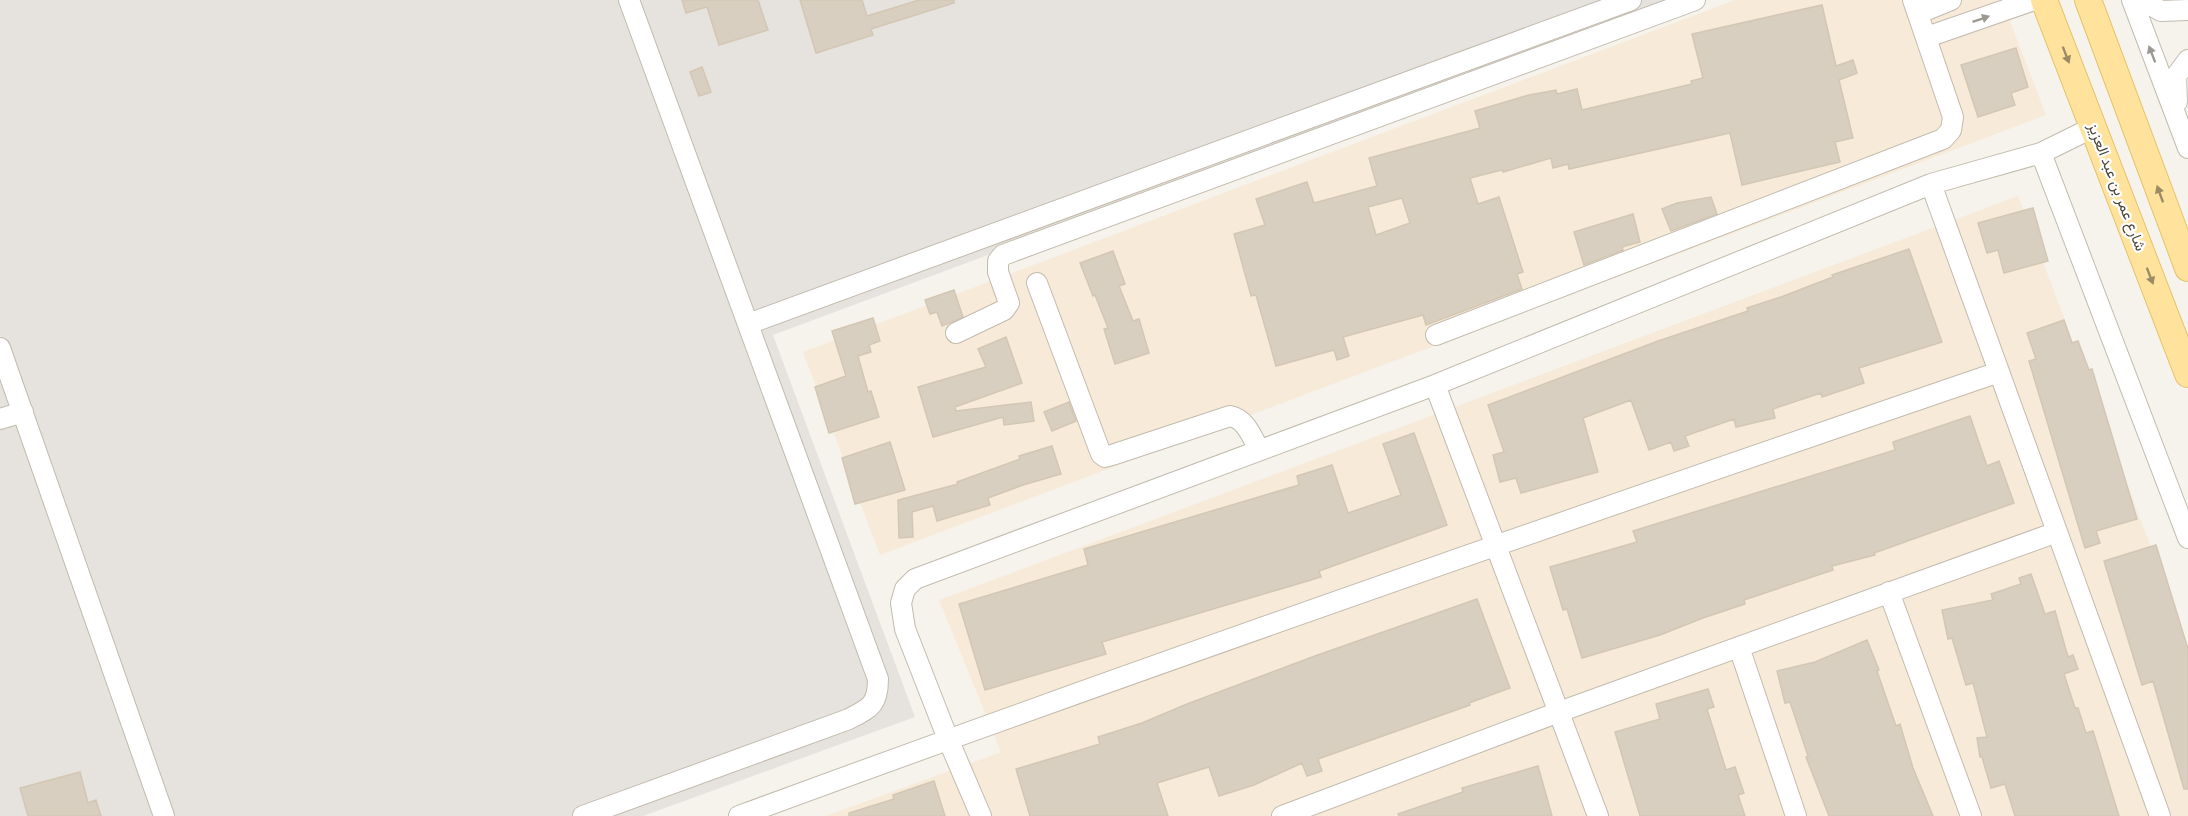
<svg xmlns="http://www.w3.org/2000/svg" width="2188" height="816" font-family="'Roboto Condensed',Vazirmatn,sans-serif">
<rect width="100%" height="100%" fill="#f6f3ec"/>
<path fill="#f7ead8" d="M1735,0h267l44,115 -1166,440 -77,-203z
M2018,196l170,449v171h-1362l175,-64 -62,-152z"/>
<path fill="#e6e2dd" d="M0,0h1673l-900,335 142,382 -272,99h-643z"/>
<path fill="#d8cfc1" stroke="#d3c7b4" stroke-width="1.5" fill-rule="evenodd" d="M682,0h76l10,30 -49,15 -12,-38 -21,6z
M800,0h62l5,16 52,-16h35v3l-83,26 2,6 -57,18z
M1822,5l14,61 17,-6 4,13 -18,7 14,58 -18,4 5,20 -98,23 -12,-52 -161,36 -1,-5 -15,4 -2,-10 -48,14 -1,-2 -32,8 8,26 21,-7 24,75 -6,2 5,15 -96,36 -3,-10 -80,22 6,19 -12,4 -3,-10 -58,16 -20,-71 -5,1 -17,-62 31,-9 -9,-26 51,-17 7,21 63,-17 -8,-28 111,-30 -5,-17 54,-16 27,-5 1,4 20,-5 5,21 110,-26 -1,-3 12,-3 -11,-44zM1402,198l8,25 -34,12 -8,-28z
M2016,48l12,39 -17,6 4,12 -37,12 -17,-52z
M702,67l9,25 -12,4 -9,-24z
M1711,197l6,17 -46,17 -9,-22 15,-6z
M2033,208l15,53 -44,12 -6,-23 -11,3 -9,-30z
M1633,214l7,28 -18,5 1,3 -39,15 -10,-33z
M1909,249l33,93 -83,26 5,15 -42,14 -1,-4 -48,16 2,9 -39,9 -2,-8 -49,17 4,10 -15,5 -3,-9 -22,8 -18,-50 -48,18 15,54 -77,21 -5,-15 -16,4 -7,-27 11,-3 -16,-47 170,-64 90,-30 -1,-3 34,-11 52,-20 -1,-2z
M1113,251l12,33 -6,2 14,35 6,-2 10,34 -34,11 -11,-35 4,-1 -13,-33 -2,1 -13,-33z
M954,290l9,27 -21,9 -5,-14 -7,2 -5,-14z
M873,318l7,23 -11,4 2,7 -13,4 10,36 3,-1 8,26 -50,16 -14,-46 31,-11 -14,-45z
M2064,320l8,23 6,-2 11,29 3,-1 45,150 -41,12 4,12 -15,5 -56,-187 7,-2 -9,-26z
M1006,337l16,46 -67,24 1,4 75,-9 3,19 -30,4 -1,-8 -70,20 -15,-50 68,-20 -8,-18z
M1069,402l7,19 -24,10 -8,-19z
M1970,416l17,50 12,-5 15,42 -140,50 1,2 -43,11 1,4 -89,30 1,4 -42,14 -43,17 -78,23 -15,-49 -4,1 -13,-43 87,-25 -4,-11 262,-81 -2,-8z
M1414,433l33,92 -128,46 2,6 -219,65 4,12 -121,36 -26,-86 129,-39 -4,-16 215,-64 -2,-9 35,-11 16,48 53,-18 -18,-51z
M890,442l15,48 -50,14 -13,-46z
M1052,446l9,28 -38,11 -35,13 2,7 -53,16 -4,-15 -21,6 1,25 -14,1 -1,-38 60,-16 -1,-2 63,-23 -1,-3z
M2156,545l32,104v140h-4l-31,-108 -11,4 -38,-124z
M2031,574l14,40 10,-3 13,46 5,-2 5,14 -14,5 11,34h3l8,25 7,-2 26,85h-104l-10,-32 -14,4 -9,-31h-2l-3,-19 10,-1 -14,-54 -7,2 -14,-47 -4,1 -6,-29 51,-10 -2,-6 30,-10 -2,-6z
M1477,599l33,89 -41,15 1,2 -152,54 4,12 -15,5 -5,-13 -48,22 -35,11 -10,-29 -52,16 11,33h-138l-14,-47 84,-25 -2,-7 44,-14 45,-19 128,-48z
M1867,640l12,30 -2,1 19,55 4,-2 13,44 20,48h-104l-23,-59 2,-1 -18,-54 -5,1 -8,-32 38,-9z
M1708,689l6,18 -7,2 19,61 9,-3 9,26 -6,2 7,21h-105l-25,-84 45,-13 -4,-15z
M1538,766l14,50h-153l-1,-2 65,-22 -1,-4z
M80,772l8,31 8,-3 5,16h-73l-8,-28z
M934,781l11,35h-96v-3l45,-14 -1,-4z"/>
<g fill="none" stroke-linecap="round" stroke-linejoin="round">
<defs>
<path id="minor" d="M2132,0l56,148
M2142,0l19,11 27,-1
M1919,13l32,-13
M1927,37l107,-37
M2177,102l-1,-26 12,-16
M2041,153l147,385
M1931,184l229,632
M1037,283l64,171 4,3 7,-2 118,-39c16,3 22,21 29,34
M748,324l883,-324
M956,333l48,-23 5,-7 -11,-31v-11l5,-6 692,-255
M1436,335l507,-196 8,-9 2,-13 -40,-117
M0,348l164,468
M1435,385l163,431
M0,419l23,-7
M1889,592l82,224
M1739,647l57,169
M583,816l266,-97c21,-11 29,-14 29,-40l-249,-679
M739,816c418,-154 839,-300 1260,-444
M981,816l-33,-77 -43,-110 -4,-26 4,-14 10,-10 520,-194 496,-201 110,-31 53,-26
M1282,816l277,-104 498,-180"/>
<path id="major" d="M2044,0l144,374
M2088,0l100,268"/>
</defs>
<use href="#minor" stroke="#c2bbae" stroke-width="22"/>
<use href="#major" stroke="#e6c16a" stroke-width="28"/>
<use href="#minor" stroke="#fff" stroke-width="20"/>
<use href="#major" stroke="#ffe39c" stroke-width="26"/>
</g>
<defs><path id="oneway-solid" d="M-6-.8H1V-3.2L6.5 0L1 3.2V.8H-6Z" transform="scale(1.5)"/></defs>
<g fill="#9c9892">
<use href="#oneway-solid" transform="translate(1981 19) rotate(-19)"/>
<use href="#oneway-solid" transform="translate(2152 54) rotate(-111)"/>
</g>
<g fill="#9c8c66">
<use href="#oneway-solid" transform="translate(2066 55) rotate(69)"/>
<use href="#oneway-solid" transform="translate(2160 194) rotate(-110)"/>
<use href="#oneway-solid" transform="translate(2150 276) rotate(69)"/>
</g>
<g text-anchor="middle" stroke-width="4.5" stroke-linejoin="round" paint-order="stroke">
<g font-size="15" fill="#4b4439" stroke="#fff">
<text transform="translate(2117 187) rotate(69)" y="5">شارع عمر بن عبد العزيز</text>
</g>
</g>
</svg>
